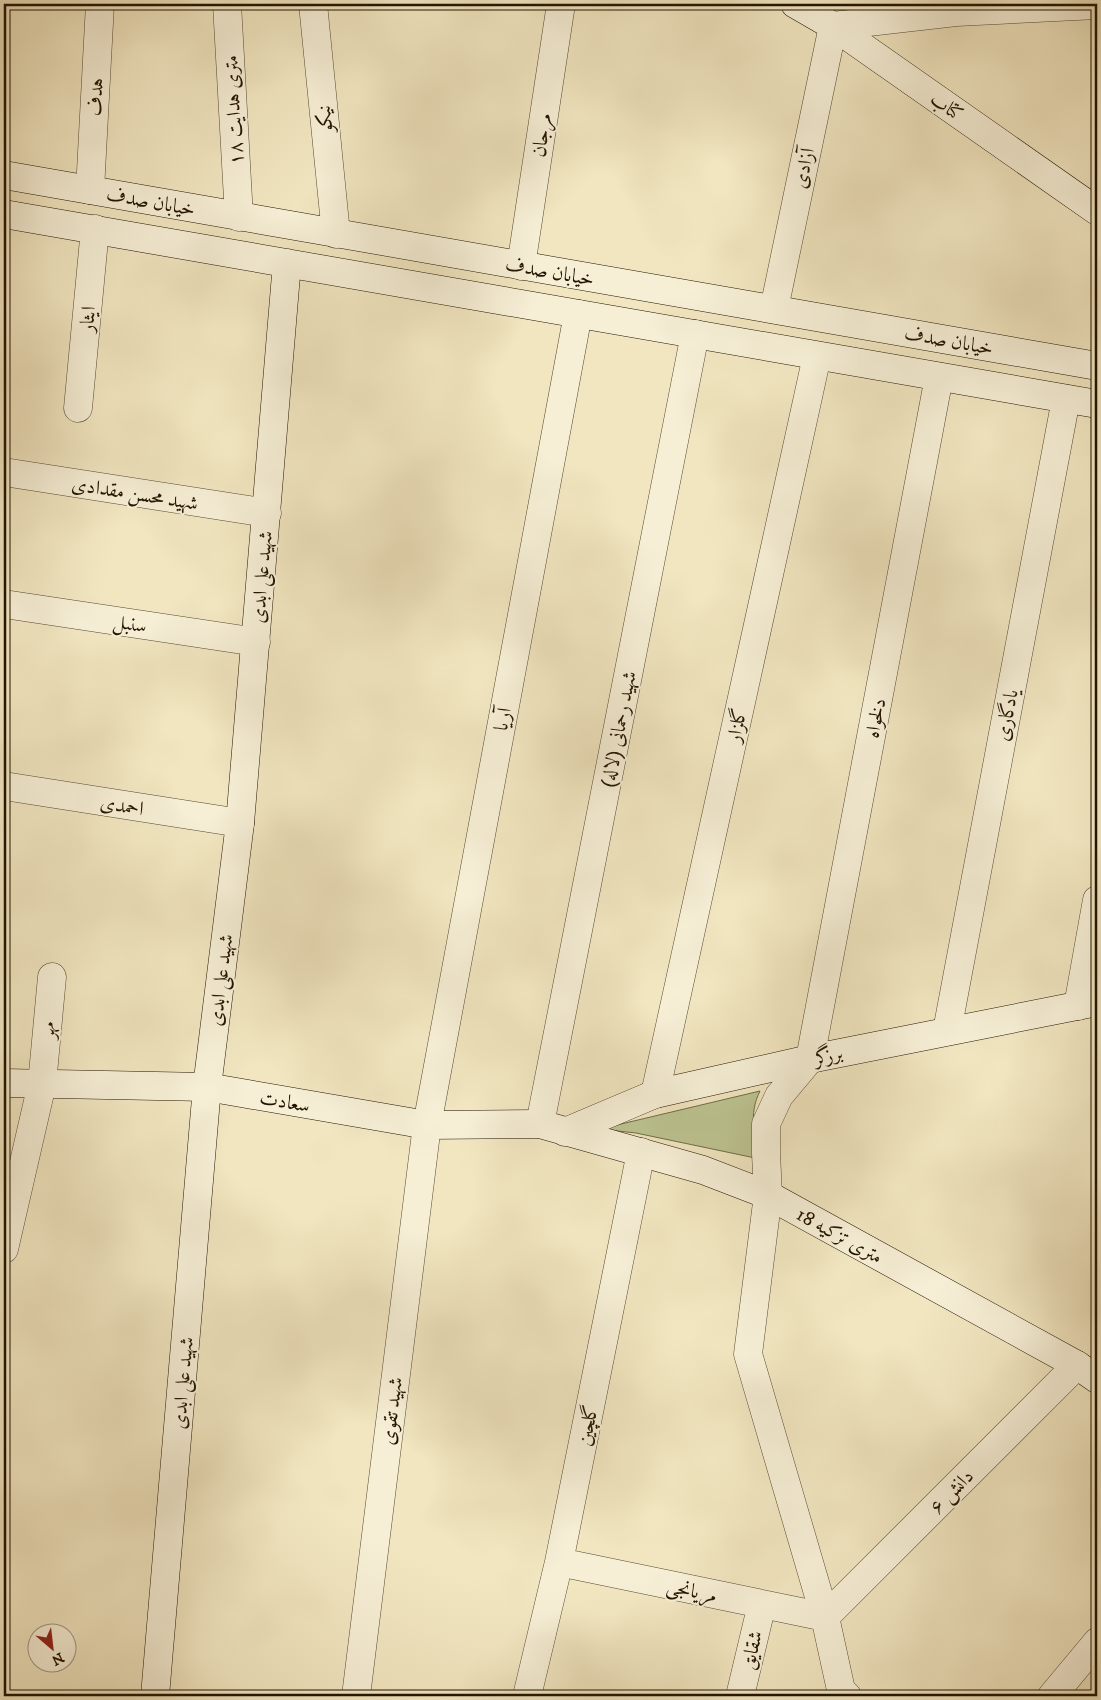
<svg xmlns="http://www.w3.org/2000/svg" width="1101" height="1700" font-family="'IM FELL DW Pica',Amiri,serif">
<rect width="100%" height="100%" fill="#f1e6c0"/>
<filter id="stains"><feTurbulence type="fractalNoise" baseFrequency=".004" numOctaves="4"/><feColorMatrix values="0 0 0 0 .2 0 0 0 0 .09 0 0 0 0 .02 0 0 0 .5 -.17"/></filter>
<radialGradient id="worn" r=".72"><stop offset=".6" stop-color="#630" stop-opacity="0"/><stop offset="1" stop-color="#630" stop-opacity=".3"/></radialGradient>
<path fill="#bcc491" stroke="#706c49" d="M760,1091c-12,24 -5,43 0,68l-124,-26 -36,-4z"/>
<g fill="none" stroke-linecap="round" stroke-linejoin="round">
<defs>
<path id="street" d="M227,4l12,213
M313,4l23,230
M90,190l10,-186
M521,266l40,-262
M774,309l59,-283 123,-14 141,-7
M78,408l17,-179
M4,472l263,41
M4,604l252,38
M4,786l236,37
M1078,1006l19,-106
M947,1031l119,-632
M655,1094l162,-738
M540,1124l155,-790
M4,1249l38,-165 10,-107
M559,1562l266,55 252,-252
M356,1696l71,-571 151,-811
M527,1696l32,-134 82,-410
M740,1696l22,-92
M847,1696l-6,-6 -16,-73 -77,-263 20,-159 -2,-42v-29l13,-28 31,-37 129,-682
M1052,1696l45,-54"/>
<path id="secondary" d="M795,4l38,22 264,185
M4,175l1093,191
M4,214l1093,190
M4,1083l203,4 220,38 113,-1 163,46 65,25 309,170 20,14
M565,1132l90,-38 155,-35 287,-57
M155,1696l52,-609 33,-264 47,-560"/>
</defs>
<use href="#street" stroke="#564831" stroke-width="29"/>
<use href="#secondary" stroke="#231401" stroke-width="29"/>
<use href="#street" stroke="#f6efd6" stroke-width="28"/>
<use href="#secondary" stroke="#f6efd6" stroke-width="28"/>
</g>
<g text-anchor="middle" stroke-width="4" stroke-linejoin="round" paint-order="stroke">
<g font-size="20" fill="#231401" stroke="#f6efd6">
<text transform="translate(95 97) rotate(-87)" y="7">هدف</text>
<text transform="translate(947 106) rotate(35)" y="7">کتاب</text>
<text transform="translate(233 110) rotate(-93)" y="7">۱۸ متری هدایت</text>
<text transform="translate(324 119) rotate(-96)" y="7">نیکو</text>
<text transform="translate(541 135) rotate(-81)" y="7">مرجان</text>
<text transform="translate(803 168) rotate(-78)" y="7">آزادی</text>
<text transform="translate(151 201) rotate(10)" y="7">خیابان صدف</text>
<text transform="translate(550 271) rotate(10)" y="7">خیابان صدف</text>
<text transform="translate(87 319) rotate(-85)" y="7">ایثار</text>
<text transform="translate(949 340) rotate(10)" y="7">خیابان صدف</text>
<text transform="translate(135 493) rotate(9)" y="7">شهید محسن مقدادی</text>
<text transform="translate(261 577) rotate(-85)" y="7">شهید علی ابدی</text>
<text transform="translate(130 623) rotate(9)" y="7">سنبل</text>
<text transform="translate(1006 715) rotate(-79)" y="7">یادگاری</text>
<text transform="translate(875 718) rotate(-79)" y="7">دلخواه</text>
<text transform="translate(502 719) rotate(-79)" y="7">آریا</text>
<text transform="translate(736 725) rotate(-78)" y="7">گلزار</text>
<text transform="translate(618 729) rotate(-79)" y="7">شهید رحمانی (لاله)</text>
<text transform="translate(122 805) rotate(9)" y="7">احمدی</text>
<text transform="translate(220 980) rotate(-83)" y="7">شهید علی ابدی</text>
<text transform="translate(47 1030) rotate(-85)" y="7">مهر</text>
<text transform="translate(828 1055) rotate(-12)" y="7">برزگر</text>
<text transform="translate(285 1101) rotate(10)" y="7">سعادت</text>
<text transform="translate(840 1235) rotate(29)" y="7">18 متری تزکیه</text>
<text transform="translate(182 1383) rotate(-85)" y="7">شهید علی ابدی</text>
<text transform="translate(391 1411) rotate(-83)" y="7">شهید تقوی</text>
<text transform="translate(587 1425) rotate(-79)" y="7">گلچین</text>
<text transform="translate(951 1491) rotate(-45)" y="7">دانش ۶</text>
<text transform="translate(692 1590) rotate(12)" y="7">مریانجی</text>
<text transform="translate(751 1650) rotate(-77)" y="7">شقایق</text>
</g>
</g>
<rect width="1101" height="1700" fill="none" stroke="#f1e6c0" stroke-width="20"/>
<rect x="5" y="5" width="1091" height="1690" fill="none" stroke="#231401" stroke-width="2.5"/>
<rect x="10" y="10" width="1081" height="1680" fill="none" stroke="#231401"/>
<g transform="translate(52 1648) rotate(152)"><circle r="24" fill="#f6efd6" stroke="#a29781"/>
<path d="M0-4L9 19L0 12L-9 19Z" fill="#8f2418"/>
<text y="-8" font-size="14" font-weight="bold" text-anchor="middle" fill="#231401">N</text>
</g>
<rect width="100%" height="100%" filter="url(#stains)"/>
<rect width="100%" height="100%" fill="url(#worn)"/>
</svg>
